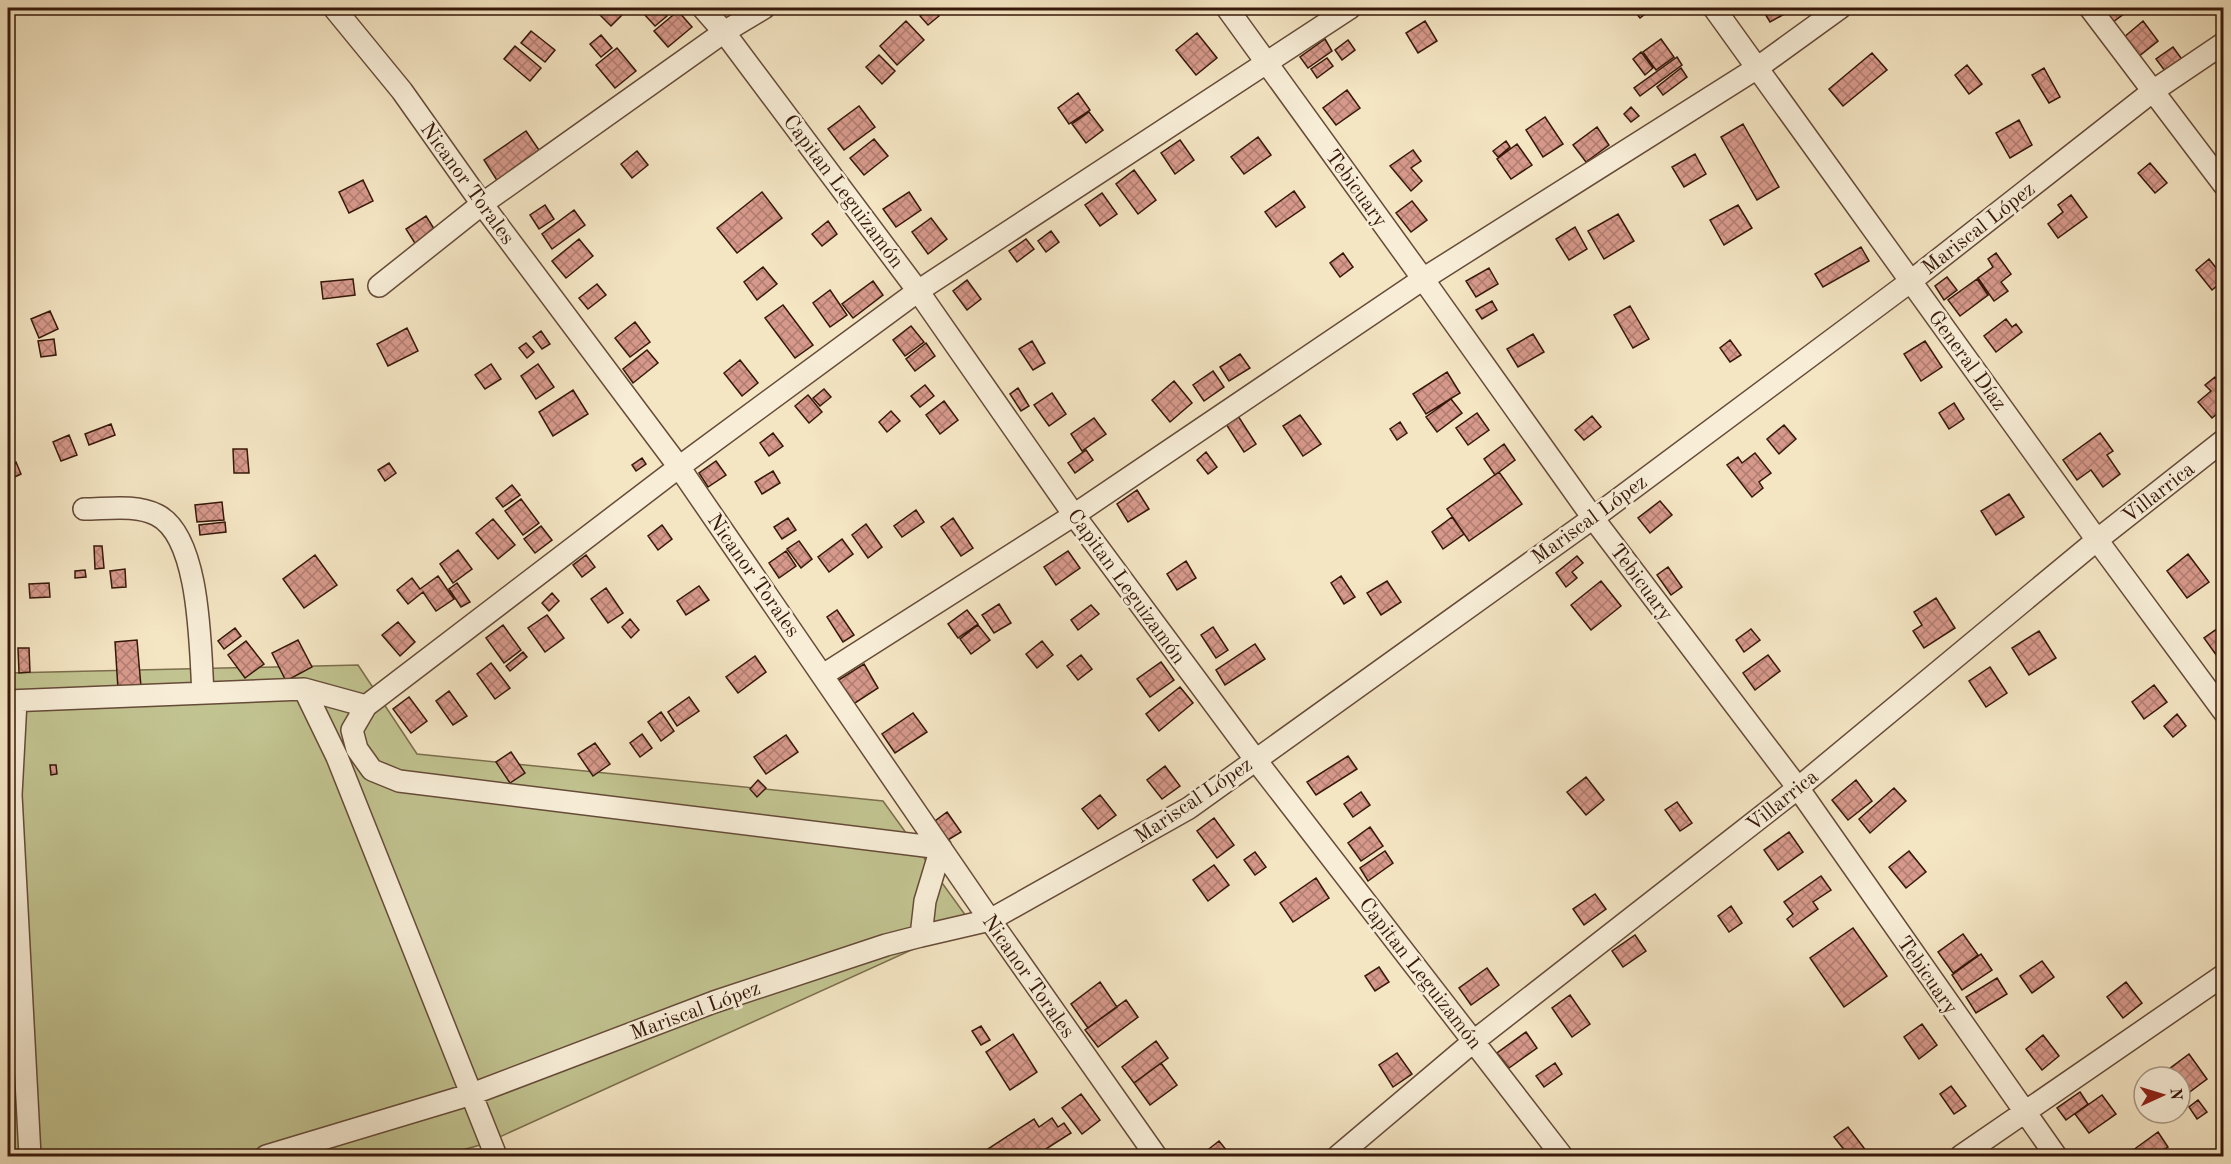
<svg xmlns="http://www.w3.org/2000/svg" width="2231" height="1164" font-family="'Old Standard TT',serif">
<defs>
<pattern id="building-cross-hatch" width="8" height="8" patternUnits="userSpaceOnUse" patternTransform="scale(1.5)"><rect width="8" height="8" fill="#d7998b"/><path d="M0 0l8 8M0 8l8-8" fill="none" stroke="#af7c70"/></pattern>
</defs>
<rect width="100%" height="100%" fill="#f4e5c3"/>
<filter id="stains"><feTurbulence type="fractalNoise" baseFrequency=".00333" numOctaves="4"/><feColorMatrix values="0 0 0 0 .2 0 0 0 0 .09 0 0 0 0 .02 0 0 0 .5 -.17"/></filter>
<radialGradient id="worn" r=".72"><stop offset=".6" stop-color="#630" stop-opacity="0"/><stop offset="1" stop-color="#630" stop-opacity=".3"/></radialGradient>
<path fill="#c1c390" stroke="#7c6e4d" stroke-width="1.5" d="M358,665l59,89 466,47 88,122 -487,221 -44,12h-432v-483z"/>
<path fill="url(#building-cross-hatch)" stroke="#36180a" stroke-width="1.5" d="M596,8h18l8,7 -11,11 -17,-17z
M650,8h9l8,8 -12,10 -11,-12z
M932,8l7,8 -11,9 -8,-9z
M1632,8h21l-13,10z
M1766,8h29l-25,14 -8,-13z
M2102,8h30l-19,14z
M678,11l14,16 -24,20 -14,-16z
M906,21l18,19 -27,25 -17,-19z
M1425,21l12,20 -19,12 -12,-20z
M2143,21l15,20 -20,16 -15,-19z
M531,31l24,19 -10,12 -24,-19z
M1197,33l20,25 -21,17 -20,-25z
M601,35l11,13 -11,9 -11,-13z
M1325,39l7,12 -24,17 -8,-11z
M1661,39l13,18 -18,13 -13,-18z
M1348,40l7,10 -13,10 -7,-10z
M515,46l26,22 -11,13 -26,-22z
M2173,47l11,15 -16,13 -12,-16z
M617,48l19,23 -21,17 -19,-23z
M1641,52l12,16 -8,7 -12,-16z
M1872,53l15,17 -44,36 -14,-17z
M879,55l16,16 -13,13 -16,-17z
M1677,57l5,8 -42,31 -6,-8z
M1327,58l6,8 -16,12 -6,-9z
M1967,65l15,19 -13,10 -14,-19z
M1681,68l6,9 -24,18 -6,-8z
M2044,68l16,29 -11,6 -17,-28z
M1347,90l13,18 -24,17 -13,-17z
M1078,93l12,17 -21,14 -11,-16z
M859,106l16,21 -31,23 -16,-21z
M1631,107l8,9 -8,6 -7,-8z
M1089,112l14,18 -17,13 -14,-19z
M1545,117l18,27 -20,13 -17,-27z
M2019,120l13,25 -22,13 -14,-25z
M1743,124l36,63 -22,13 -36,-63z
M1597,127l12,18 -23,17 -13,-17z
M526,131l15,22 -43,29 -14,-22z
M1258,137l13,18 -27,19 -13,-17z
M874,139l14,17 -24,19 -14,-17z
M1180,140l14,20 -19,14 -14,-21z
M1506,141l4,6 -12,10 -5,-6z
M1517,144l15,21 -21,14 -14,-20z
M1413,150l8,11 -10,7 11,13 -11,10 -21,-25z
M637,151l11,14 -16,13 -11,-14z
M1695,154l11,20 -22,13 -12,-20z
M2150,163l17,20 -12,10 -17,-20z
M1134,170l22,30 -18,14 -22,-30z
M363,180l10,21 -24,12 -10,-21z
M1294,191l11,16 -29,20 -11,-15z
M762,192l20,26 -45,35 -20,-25z
M909,192l12,18 -25,17 -13,-18z
M1102,193l15,21 -17,12 -15,-21z
M2071,195l16,22 -29,21 -10,-14 15,-12 -5,-7z
M1412,201l15,19 -16,12 -15,-19z
M545,205l9,14 -15,10 -9,-14z
M1738,205l14,23 -28,17 -14,-25z
M574,210l11,15 -33,24 -10,-15z
M1618,214l16,27 -30,18 -16,-28z
M426,216l12,19 -20,13 -12,-19z
M931,218l16,21 -19,15 -16,-22z
M828,221l9,13 -15,12 -10,-12z
M1575,227l12,22 -18,11 -13,-21z
M1051,231l8,11 -13,10 -8,-11z
M579,239l14,17 -27,22 -14,-17z
M1026,239l8,10 -17,13 -8,-11z
M1861,247l8,14 -46,26 -8,-13z
M1343,253l10,14 -13,10 -10,-14z
M1996,253l15,21 -10,8 7,9 -14,10 -16,-23 15,-11 -5,-8z
M2209,259l15,19v2l-12,10 -16,-20z
M763,267l14,17 -20,16 -13,-18z
M1489,268l9,16 -22,13 -10,-16z
M1947,277l10,13 -13,10 -9,-14z
M353,279l2,16 -32,4 -2,-17z
M1977,279l11,16 -28,21 -12,-16z
M967,280l14,19 -14,11 -14,-19z
M873,281l10,14 -30,23 -11,-14z
M597,284l9,11 -18,14 -9,-11z
M830,290l17,25 -17,12 -17,-24z
M1492,301l5,9 -15,9 -6,-9z
M783,305l30,40 -18,13 -30,-40z
M1630,306l19,33 -16,9 -19,-33z
M50,311l8,18 -19,9 -8,-19z
M2006,319l6,8 4,-3 6,8 -26,20 -12,-16z
M635,322l15,20 -20,15 -15,-19z
M911,326l13,16 -19,14 -12,-16z
M407,328l11,23 -30,15 -11,-22z
M541,331l9,13 -8,5 -9,-12z
M1533,334l11,18 -26,15 -11,-18z
M54,339l2,16 -15,2 -3,-16z
M1730,340l11,15 -11,7 -10,-14z
M1032,341l13,22 -12,7 -14,-21z
M1925,341l17,26 -21,14 -17,-27z
M526,343l8,9 -7,6 -8,-10z
M926,343l9,13 -20,15 -9,-12z
M647,350l11,13 -25,20 -10,-14z
M1240,354l10,14 -21,13 -9,-14z
M740,360l18,23 -16,13 -18,-23z
M491,364l10,15 -16,10 -10,-14z
M538,364l16,23 -18,12 -15,-23z
M1213,371l11,16 -20,14 -11,-16z
M1447,372l13,21 -34,21 -13,-20z
M2215,377l9,11v20l-12,10 -14,-16 13,-11 -6,-6z
M1174,381l18,22 -22,19 -18,-22z
M925,385l9,11 -14,11 -9,-11z
M1018,388l11,18 -8,5 -11,-17z
M824,389l7,8 -11,9 -7,-8z
M573,390l15,24 -35,22 -14,-24z
M1052,393l14,21 -17,12 -15,-21z
M808,395l14,17 -13,11 -14,-17z
M1451,399l11,14 -25,19 -11,-15z
M944,401l14,19 -18,14 -14,-19z
M1954,403l10,16 -15,10 -10,-16z
M891,411l9,10 -13,11 -8,-10z
M1477,413l12,17 -21,15 -12,-17z
M1300,415l21,29 -18,12 -20,-30z
M1238,416l18,28 -12,8 -18,-28z
M1592,416l9,11 -17,13 -9,-10z
M1094,418l12,16 -24,17 -11,-17z
M1400,422l7,11 -10,7 -7,-11z
M111,424l4,11 -26,10 -4,-11z
M1784,425l12,14 -17,15 -12,-15z
M773,433l10,13 -14,10 -9,-13z
M2100,433l13,18 -6,4 13,19 -17,13 -12,-17 -14,10 -14,-20z
M69,435l8,20 -16,6 -8,-19z
M1504,444l11,16 -20,15 -11,-16z
M233,449h14l2,24h-15z
M1086,450l7,10 -18,13 -7,-10z
M1206,452l11,15 -9,7 -11,-14z
M1755,453l16,20 -12,9 4,6 -11,9 -25,-32 11,-8 4,6z
M642,458l4,6 -10,7 -4,-6z
M716,461l10,14 -18,12 -9,-14z
M16,462l5,12 -13,6v-14z
M389,463l7,10 -11,8 -7,-11z
M773,471l7,12 -18,11 -7,-12z
M1499,472l23,32 -53,37 -22,-32z
M512,485l8,10 -17,12 -7,-9z
M1137,490l12,19 -21,13 -11,-18z
M2009,494l15,23 -28,18 -15,-24z
M521,499l18,24 -16,12 -18,-24z
M1660,501l12,14 -22,18 -12,-15z
M222,502l2,18 -27,2 -2,-17z
M916,510l8,12 -22,15 -8,-11z
M1452,517l12,17 -21,15 -11,-17z
M788,518l8,12 -14,9 -8,-12z
M953,518l20,30 -12,8 -20,-29z
M493,519l22,26 -17,14 -22,-26z
M225,522l1,10 -26,3 -1,-10z
M866,524l16,23 -14,11 -16,-23z
M662,525l10,14 -14,11 -10,-14z
M541,526l11,14 -17,13 -11,-14z
M8,527h3l1,19h-4z
M842,539l11,15 -24,18 -11,-15z
M799,541l13,18 -11,9 -14,-19z
M94,546h8l2,22 -9,1z
M8,547h3l1,15h-4z
M458,550l14,19 -19,14 -13,-19z
M786,551l10,15 -17,12 -10,-15z
M1068,551l12,17 -24,17 -12,-18z
M2188,554l21,28 -22,16 -20,-27z
M315,555l22,30 -33,23 -21,-29z
M586,555l9,12 -13,10 -9,-12z
M1577,556l6,7 -11,9 5,6 -11,9 -10,-14z
M1186,561l10,17 -19,12 -10,-16z
M1668,567l14,20 -11,8 -14,-20z
M125,569l1,18 -14,1 -2,-17z
M85,570l1,7 -11,1v-7z
M438,576l16,23 -18,12 -13,-19 -15,12 -11,-14 15,-12 8,11z
M1341,576l14,21 -11,7 -13,-21z
M1387,581l14,21 -20,13 -14,-22z
M1601,581l20,25 -30,24 -20,-25z
M49,583l1,14 -20,1 -1,-14z
M457,583l13,19 -9,5 -12,-18z
M699,586l10,14 -23,15 -9,-14z
M606,588l17,25 -15,10 -17,-24z
M552,593l7,8 -10,10 -7,-8z
M1936,598l19,30 -31,20 -11,-17 9,-6 -8,-13z
M999,604l12,19 -17,10 -12,-18z
M1091,605l8,9 -21,16 -7,-10z
M837,610l17,25 -11,7 -16,-25z
M967,610l11,14 -20,14 -10,-14z
M547,615l17,23 -19,14 -17,-24z
M630,619l9,11 -8,8 -9,-11z
M398,622l17,20 -15,14 -18,-21z
M2224,624v37l-2,2 -18,-25z
M503,625l18,25 -17,13 -18,-25z
M978,625l12,15 -19,14 -11,-15z
M1213,627l15,23 -12,8 -15,-23z
M235,628l6,8 -17,13 -6,-8z
M1751,629l9,11 -16,12 -8,-12z
M2039,631l17,27 -27,17 -17,-27z
M137,640l4,47 -23,2 -3,-47z
M298,640l14,27 -26,14 -14,-28z
M246,641l18,23 -19,14 -17,-23z
M1042,641l11,14 -16,13 -11,-14z
M1255,644l10,15 -40,26 -9,-15z
M18,648h11l1,24 -11,1z
M523,652l4,5 -17,14 -4,-5z
M1081,655l11,14 -14,11 -11,-14z
M1768,655l12,16 -25,19 -12,-17z
M755,656l11,16 -28,21 -12,-16z
M1161,662l13,18 -24,17 -13,-18z
M491,663l19,25 -15,11 -18,-25z
M864,664l14,24 -26,17 -15,-24z
M1990,667l17,26 -21,14 -17,-26z
M2154,685l13,17 -23,17 -12,-17z
M1180,687l13,16 -34,28 -13,-17z
M449,691l18,25 -14,9 -17,-24z
M409,697l18,24 -16,12 -18,-24z
M689,697l10,14 -22,15 -9,-14z
M661,712l13,19 -13,10 -13,-19z
M913,713l14,19 -32,21 -13,-19z
M2177,714l9,12 -13,11 -9,-11z
M642,734l10,14 -12,9 -10,-14z
M786,735l12,17 -32,22 -12,-17z
M595,743l15,21 -17,12 -15,-22z
M511,752l14,21 -15,10 -14,-21z
M1348,756l9,13 -41,26 -9,-13z
M50,765h6l1,9 -6,1z
M1165,766l15,20 -18,13 -15,-19z
M1586,777l18,23 -18,15 -19,-23z
M758,780l8,8 -9,9 -7,-8z
M1856,780l16,21 -24,19 -16,-20z
M1894,788l12,13 -36,32 -11,-14z
M1361,792l9,13 -17,12 -9,-13z
M1100,795l16,20 -18,14 -16,-20z
M1677,802l15,21 -12,8 -15,-21z
M947,812l14,20 -13,8 -13,-19z
M1214,818l20,27 -17,13 -20,-27z
M1370,827l13,19 -22,15 -13,-18z
M1789,832l14,20 -25,18 -14,-20z
M1385,851l8,12 -25,18 -8,-13z
M1909,851l17,21 -20,16 -17,-21z
M1255,852l11,15 -11,8 -11,-15z
M1214,865l15,20 -21,16 -15,-21z
M1821,876l10,14 -18,12 5,7 -25,18 -6,-8 6,-5 -9,-12z
M1316,878l13,20 -36,24 -13,-19z
M1595,894l11,15 -22,16 -11,-16z
M1731,906l11,17 -13,9 -11,-16z
M1853,928l34,48 -43,31 -34,-49z
M1963,934l15,21 -25,18 -15,-21z
M1635,935l11,16 -23,16 -11,-16z
M1981,954l11,16 -30,20 -10,-15z
M2042,961l12,16 -22,16 -12,-17z
M1379,967l10,15 -14,9 -10,-15z
M1487,968l12,17 -28,20 -12,-17z
M1997,978l10,16 -31,19 -10,-16z
M1100,982l17,25 -29,21 -17,-24z
M2126,982l16,21 -19,15 -16,-21z
M1570,995l20,29 -18,13 -20,-29z
M1126,1000l12,17 -40,30 -13,-17z
M1922,1024l15,21 -18,14 -15,-22z
M981,1026l9,14 -9,5 -9,-14z
M1526,1032l11,16 -28,20 -12,-15z
M1013,1034l24,38 -27,18 -24,-38z
M2043,1035l16,21 -17,14 -16,-21z
M1156,1041l12,17 -34,25 -12,-16z
M1397,1053l15,21 -19,13 -14,-22z
M2189,1054l18,25 -20,15 -7,-9v-8h-5l-6,-8z
M1161,1063l16,22 -27,20 -16,-22z
M1555,1063l7,11 -18,13 -8,-11z
M1951,1086l15,20 -12,8 -14,-20z
M2080,1092l8,12 -22,16 -9,-12z
M1081,1094l19,26 -18,14 -20,-26z
M2102,1095l14,19 -27,19 -14,-19z
M2198,1100l9,12 -10,7 -8,-12z
M1052,1118l6,9 6,-4 7,10 -36,23h-58l57,-37 5,8z
M1848,1127l22,29h-21l-15,-19z
M2158,1132l10,15 -13,9h-23l-3,-3z
M1219,1141l12,15h-31z"/>
<g fill="none" stroke-linecap="round" stroke-linejoin="round">
<defs>
<path id="minor" d="M334,8l68,83 80,113 197,263 311,453 166,236
M703,8l21,24 194,259 156,224 181,244 307,397
M1227,8l196,271 170,239 205,270 258,368
M1714,8l383,532 127,172
M2090,8l134,177
M379,286l103,-82 242,-172 40,-24
M84,509c23,0 52,-5 73,6 44,22 43,135 46,178
M823,675l251,-160 349,-236 334,-211 83,-60
M304,689l33,68 159,399
M8,701l296,-12 62,17
M16,701l-5,94 19,361
M921,936l69,-16 199,-112 404,-290 318,-237 242,-190 71,-48
M266,1156l206,-62 242,-92 172,-57 35,-9 4,-35 16,-53 -542,-67 -27,-11 -15,-21 -5,-19 14,-24 313,-239 239,-176 432,-283
M1338,1156l136,-115 324,-253 299,-248 127,-100
M1961,1156l263,-181"/>
</defs>
<use href="#minor" stroke="#664b38" stroke-width="24"/>
<use href="#minor" stroke="#f8eed8" stroke-width="21"/>
</g>
<g text-anchor="middle" stroke-width="5" stroke-linejoin="round" paint-order="stroke">
<g font-size="21" fill="#36180a" stroke="#f8eed8">
<text transform="translate(468 183) rotate(54)" y="7">Nicanor Torales</text>
<text transform="translate(1357 188) rotate(54)" y="7">Tebicuary</text>
<text transform="translate(844 191) rotate(53)" y="7">Capitan Leguizamón</text>
<text transform="translate(1978 228) rotate(-38)" y="7">Mariscal López</text>
<text transform="translate(1968 360) rotate(54)" y="7">General Díaz</text>
<text transform="translate(2158 492) rotate(-38)" y="7">Villarrica</text>
<text transform="translate(1589 519) rotate(-36)" y="7">Mariscal López</text>
<text transform="translate(754 575) rotate(55)" y="7">Nicanor Torales</text>
<text transform="translate(1642 582) rotate(53)" y="7">Tebicuary</text>
<text transform="translate(1127 586) rotate(54)" y="7">Capitan Leguizamón</text>
<text transform="translate(1193 800) rotate(-34)" y="7">Mariscal López</text>
<text transform="translate(1782 800) rotate(-39)" y="7">Villarrica</text>
<text transform="translate(1421 973) rotate(52)" y="7">Capitan Leguizamón</text>
<text transform="translate(1928 975) rotate(55)" y="7">Tebicuary</text>
<text transform="translate(1029 976) rotate(55)" y="7">Nicanor Torales</text>
<text transform="translate(695 1010) rotate(-20)" y="7">Mariscal López</text>
</g>
</g>
<rect width="2231" height="1164" fill="none" stroke="#f4e5c3" stroke-width="30"/>
<rect x="9" y="9" width="2213" height="1146" fill="none" stroke="#36180a" stroke-width="3"/>
<rect x="15" y="15" width="2201" height="1134" fill="none" stroke="#36180a" stroke-width="1.5"/>
<g transform="translate(2162 1095) rotate(86)"><circle r="28" fill="#f8eed8" stroke="#aa9886" stroke-width="1.5"/>
<path d="M0-4.5L10 22L0 15L-10 22Z" fill="#8f2418"/>
<text y="-9" font-size="16" font-weight="bold" text-anchor="middle" fill="#36180a">N</text>
</g>
<rect width="100%" height="100%" filter="url(#stains)"/>
<rect width="100%" height="100%" fill="url(#worn)"/>
</svg>
